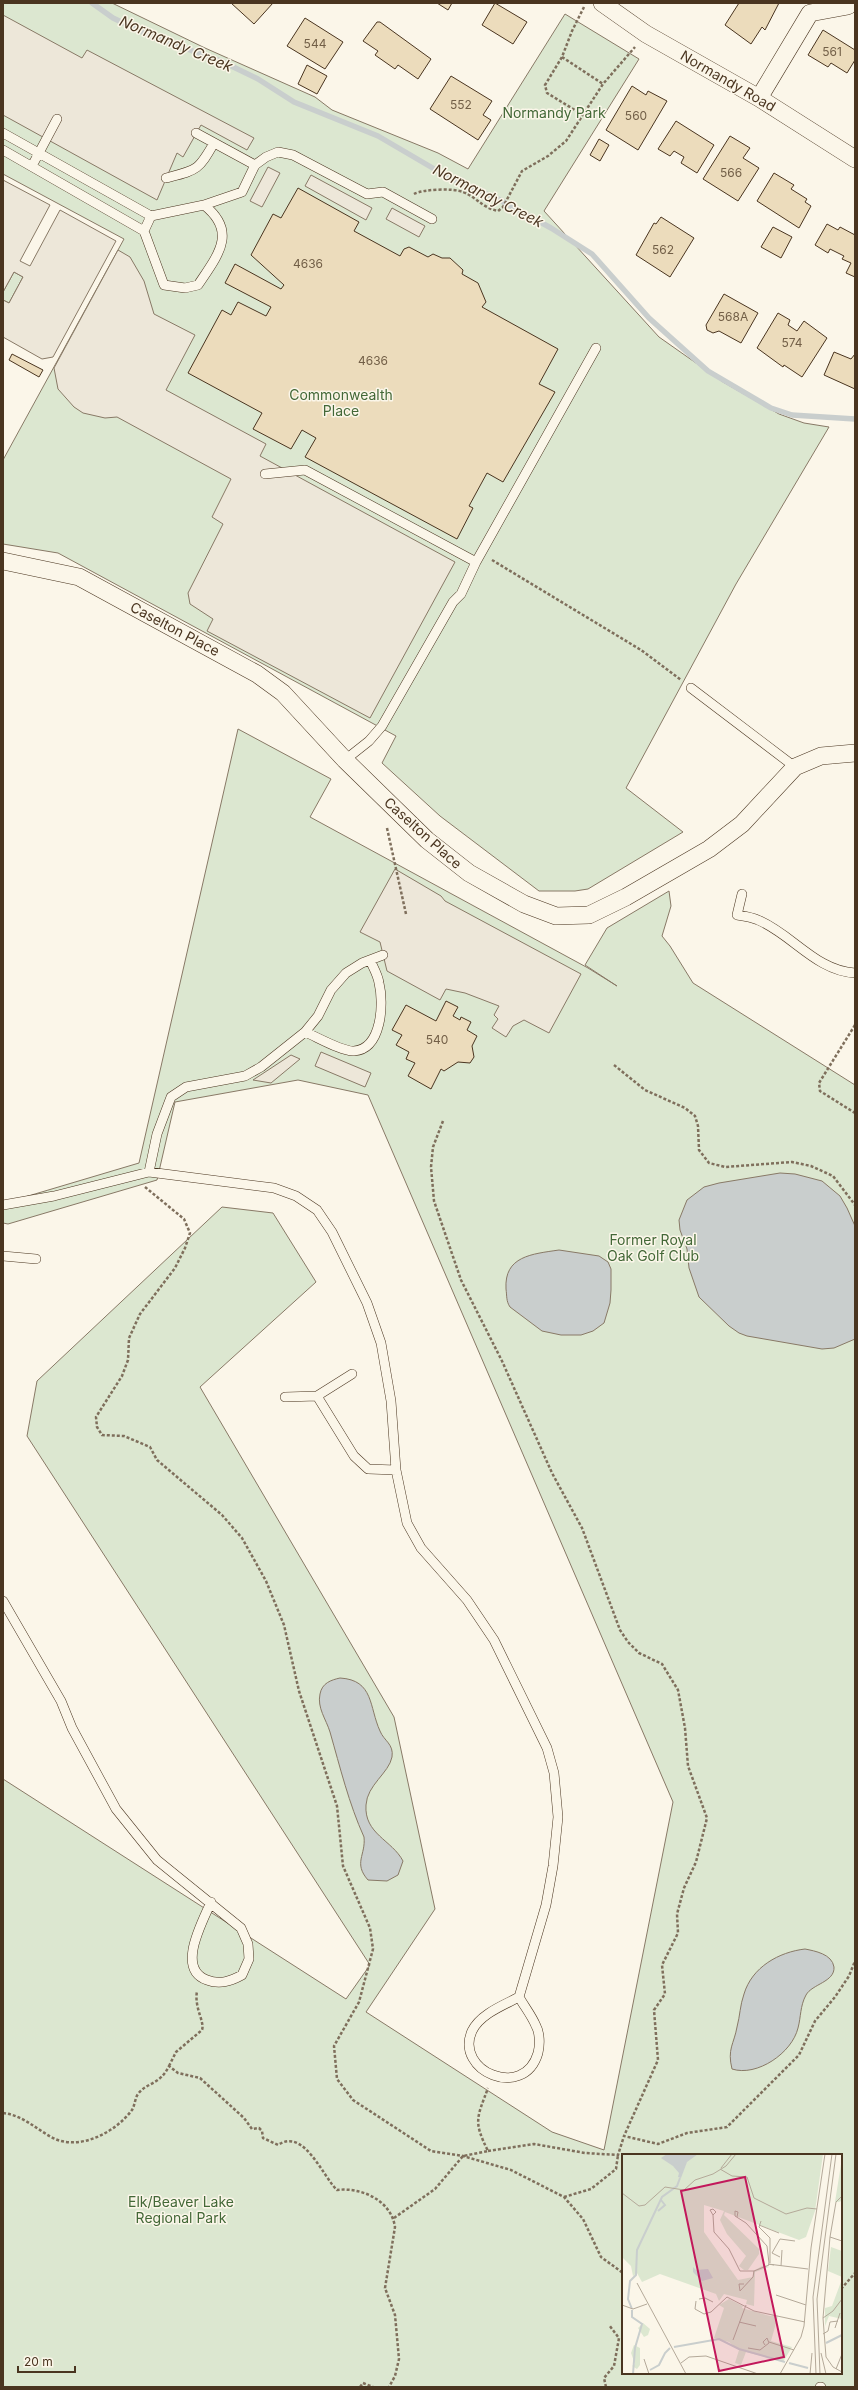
<svg xmlns="http://www.w3.org/2000/svg" width="858" height="2390" font-family="Inter,sans-serif">
<rect width="100%" height="100%" fill="#fbf6e9"/>
<path fill="#dce7d0" stroke="#887966" fill-rule="evenodd" d="M3,3h109l93,45 110,49 17,13 106,43 30,16 97,-155 74,45 -95,152 115,126 64,45 56,32 25,9 25,4 -93,157 -110,204 57,44 -95,57 -13,2h-36l-99,-75 -58,-53 14,-27 -338,-183 -55,-9v-84l121,-221 -121,-65z
M14,272l9,5 -14,26 -6,-3v-8z
M238,729l93,50 -21,38 278,151 29,18 -32,-21 22,-37 62,-37 2,15 -9,30 8,10 23,37 162,102v1302h-852v-608l343,220 24,-34 -343,-529 10,-55 185,-174 51,6 43,69 -116,105 194,330 41,192 -69,103 186,120 52,18 69,-348 -305,-707 -70,-15 -123,22 -18,78 -149,44 -5,-1v-23l5,2 131,-39zM623,2155h218v218h-218z"/>
<path fill="#ede7d9" stroke="#887966" d="M3,15l79,43 5,-8 167,88 -7,12 -46,-25 -18,32 -6,-4 -20,47 -154,-85z
M268,167l12,6 -18,34 -12,-6z
M311,175l61,33 -6,12 -61,-34z
M3,180l47,25 -30,56 10,5 30,-56 56,31 -63,116 -11,2 -39,-22v-37l6,3 14,-26 -9,-5 -11,20z
M392,208l33,18 -6,11 -33,-18z
M118,250l12,7 14,24 10,33 41,21 -29,55 100,54 -6,12 195,106 -85,156 -163,-87 6,-12 -23,-15 -2,-11 35,-69 -11,-7 19,-38 -114,-62 -12,1 -22,-5 -9,-6 -16,-18 -4,-21z
M395,869l46,27 4,5 136,73 -32,59 -25,-13 -11,6 -7,11 -14,-9 6,-9 -4,-4 5,-9 -34,-13 -19,-4 -6,11 -53,-29 -7,-29 -20,-10z
M321,1052l50,21 -6,14 -50,-21z
M291,1055l9,4 -29,24 -18,-3z"/>
<path fill="#c9cecd" stroke="#887966" d="M780,1173l15,1 27,7 18,15 7,12 8,18v113l-21,9 -12,1 -75,-13 -8,-3 -10,-7 -30,-29 -10,-29 -2,-19 -7,-19 -1,-10 8,-20 17,-13 15,-4z
M559,1250l40,6 9,6 3,7v21l-1,13 -6,20 -11,8 -12,4h-20l-19,-4 -32,-24c-4,-6 -3,-11 -4,-18 -2,-33 26,-35 53,-39z
M340,1678c34,2 29,29 40,53 4,10 14,13 12,26 -3,16 -25,28 -26,48 -2,29 26,35 37,56l-5,14 -11,6 -19,-1c-15,-17 -2,-25 -4,-43 -15,-33 -24,-70 -34,-105 -4,-13 -13,-24 -10,-38 2,-11 11,-14 20,-16z
M805,1949c10,2 27,5 29,18 1,15 -22,17 -28,28 -6,11 -5,22 -8,33 -6,25 -41,49 -66,41 -5,-20 2,-25 5,-42 3,-11 3,-22 7,-33 8,-27 35,-42 61,-45z"/>
<g fill="none" stroke-linecap="round" stroke-linejoin="round">
<path stroke="#c9cecd" stroke-width="5.5" d="M92,3l21,15 40,19 68,24 37,18 36,23 84,34 70,41 50,22 53,29 41,26 57,64 59,53 63,37 21,7 63,4"/>
</g>
<path fill="#ecdcbc" stroke="#4a3520" d="M231,3h42l-19,21z
M437,3h15l-4,7z
M495,3l32,19 -14,22 -31,-19z
M739,3h40l-14,27 -3,-3 -11,17 -26,-19z
M305,18l38,24 -18,27 -38,-23z
M377,22h3l51,37 -13,20 -20,-14 -3,4 -20,-14 3,-4 -15,-10z
M823,30l32,20v10l-8,13 -16,-10 -3,4 -20,-12z
M307,65l20,11 -10,18 -19,-10z
M451,76l41,25 -9,14 8,5 -13,20 -48,-31z
M632,86l14,9 2,-4 19,10 -29,49 -32,-20z
M676,121l38,24 -17,28 -16,-10 3,-6 -10,-6 -4,5 -12,-7z
M730,136l20,12 -7,10 16,10 -21,33 -35,-22z
M599,139l10,6 -9,16 -10,-6z
M774,173l20,12 -3,4 16,10 -2,3 6,4 -12,22 -42,-27z
M298,188l61,34 -5,9 46,25 4,-7 5,-2 19,10 5,-3 9,4h8l13,12 -1,4 16,9 8,19 -4,5 76,42 -19,35 16,8 -52,90 -16,-9 -18,33 4,2 -16,31 -152,-82 11,-19 -14,-8 -11,19 -38,-20 9,-16 -74,-40 34,-63 9,5 7,-13 28,14 5,-9 -46,-24 10,-19 46,25 3,-4 -33,-30 22,-41 8,4z
M661,217l33,21 -24,39 -34,-22 18,-32 2,1z
M827,224l11,6 2,-3 15,8v42l-9,-4 5,-10 -9,-4 2,-3 -14,-7 -2,4 -13,-8z
M773,227l19,10 -11,21 -20,-11z
M724,294l34,19 -17,30 -22,-12 -6,2 -6,-3 -1,-5z
M778,313l12,7 -2,5 9,6 7,-10 23,17 -25,39 -18,-12 -1,2 -26,-19z
M834,352l17,7 4,-5v35l-31,-14z
M12,354l31,16 -4,7 -30,-17z
M446,1001l12,6 -5,9 7,4 1,-3 10,5 -4,8 10,6 -5,10 2,11 -4,6 -12,-1 -14,9 -3,-2 -10,20 -23,-13 7,-13 -9,-4 3,-7 -13,-7 6,-10 -10,-5 14,-25 30,16z"/>
<g fill="none" stroke-linecap="round" stroke-linejoin="round">
<defs>
<path id="service" d="M3,133l148,83
M196,133l59,32
M3,150l141,81
M32,166l25,-47
M166,178c31,-8 32,-7 48,-35
M204,205c34,27 14,50 -6,80l-13,3 -21,-3 -20,-54 7,-15 53,-11 38,-13 13,-27 11,-8 12,-5 15,3 74,39 16,-2 49,27
M265,474l40,-4 171,92
M691,688l104,79
M345,760l24,-19 13,-15 71,-124 8,-8 15,-32 120,-214
M742,894l-5,21c7,1 15,2 21,5 34,14 58,51 97,53
M305,1032c12,5 38,20 49,19 28,-2 30,-48 25,-68 -1,-8 -6,-16 -9,-23
M149,1172l8,-38 14,-37 15,-10 59,-11 16,-9 44,-35 13,-16 13,-26 15,-17 16,-10 21,-8
M3,1205l51,-9 95,-24 125,16 22,8 21,14 15,22 35,71 14,40 10,58 5,69 11,53 14,25 46,52 27,40 53,108 7,25 4,44 -5,49 -7,39 -27,92c-15,8 -39,17 -47,34 -18,40 52,70 66,22 2,-8 2,-20 -2,-27 -4,-10 -12,-20 -17,-29
M3,1256l33,3
M317,1396l35,-22
M285,1397l32,-1 37,60 14,13 28,1
M3,1601l58,100 11,27 44,81 41,51 84,68 7,16 1,15 -7,16c-11,6 -22,10 -35,5 -31,-11 -5,-57 4,-78
M820,2387h1"/>
<path id="minor" d="M602,3l44,31 113,64 96,61
M759,98l51,-85 38,-7
M3,561l76,16 178,97 26,19 62,67 82,80 42,33 55,31 32,12 33,-1 37,-18 83,-48 33,-25 53,-57 26,-11 34,-3"/>
</defs>
<use href="#service" stroke="#4a3520" stroke-width="10"/>
<use href="#minor" stroke="#4a3520" stroke-width="18"/>
<path stroke="#7f6f5c" stroke-width="2.5" stroke-dasharray="3 2" stroke-linecap="butt" d="M562,57l41,27
M583,115l-36,-22 -2,-8 17,-28 10,-26 12,-24
M414,194c9,-5 40,-6 49,-2 15,6 18,15 35,19l5,-4 19,-36 26,-15 18,-15 37,-57 32,-37
M492,560l149,90 40,30
M387,828l19,86
M855,1025l-36,58 1,8 35,22
M614,1065l31,25 40,18 10,8 3,10 1,24 10,13 16,4 67,-5 19,4 22,10 22,29
M443,1121l-10,26 -2,20 3,34 27,79 41,81 50,112 30,55 38,102 8,12 11,11 23,11 16,26 7,38 3,38 19,52 -11,44 -12,26 -7,26 1,19 -16,32 3,29 -11,16 4,50 -34,76
M145,1187l39,32 6,14 -5,15 -10,20 -35,46 -11,24 -1,22 -6,16 -26,41 1,10 5,8 22,1 26,11 7,13 65,55 20,23 24,43 18,44 15,66 38,115 6,60 27,62 3,21 -14,53 -25,44 3,33 16,21 78,51 32,5 48,14 53,27 19,22 18,38 22,16
M169,2066l7,-14 26,-22c3,-8 -8,-22 -5,-39
M3,2113c19,2 32,15 48,24 27,15 64,-4 81,-27 3,-5 3,-12 6,-16 9,-12 22,-9 31,-28l9,7 22,5 44,40 8,11 7,-1 3,3 1,7 15,7c26,-18 45,32 59,45 24,-3 54,10 58,37l-10,61 10,27 4,44 -4,17 -6,11
M488,2151l46,-7 51,9 33,2 6,-19 34,8 29,-11 40,-6 72,-72 16,-34 20,-24 14,-21 6,-15
M564,2197l27,-8 25,-20 2,-14
M394,2218l41,-29 28,-33 25,-5c-15,-30 -11,-33 0,-63
M841,2289l14,-16
M360,2387l3,-4 10,4
M606,2387l-2,-9 10,-12 5,-28 -10,-13"/>
<use href="#service" stroke="#fbf6e9" stroke-width="9"/>
<use href="#minor" stroke="#fbf6e9" stroke-width="17"/>
</g>
<g text-anchor="middle" stroke-width="3" stroke-linejoin="round" paint-order="stroke">
<g font-size="12" fill="#725f47">
<text x="315" y="48">544</text>
<text x="832" y="56">561</text>
<text x="461" y="109">552</text>
<text x="636" y="120">560</text>
<text x="731" y="177">566</text>
<text x="663" y="254">562</text>
<text x="308" y="268">4636</text>
<text x="733" y="321">568A</text>
<text x="792" y="347">574</text>
<text x="373" y="365">4636</text>
<text x="437" y="1044">540</text>
</g>
<g font-size="14" fill="#4a3520" stroke="#fbf6e9">
<text transform="translate(728 81) rotate(30)" y="5">Normandy Road</text>
<text transform="translate(175 629) rotate(28)" y="5">Caselton Place</text>
<text transform="translate(423 833) rotate(42)" y="5">Caselton Place</text>
</g>
<g font-size="14" fill="#436837" stroke="#fbf6e9">
<text x="554" y="118">Normandy Park</text>
<text x="341" y="400">Commonwealth<tspan x="341" dy="16">Place</tspan></text>
<text x="653" y="1245">Former Royal<tspan x="653" dy="16">Oak Golf Club</tspan></text>
<text x="181" y="2207">Elk/Beaver Lake<tspan x="181" dy="16">Regional Park</tspan></text>
</g>
<g font-size="15" font-style="italic" fill="#4a3520" stroke="#fbf6e9">
<text transform="translate(176 44) rotate(23)" y="5">Normandy Creek</text>
<text transform="translate(488 196) rotate(27)" y="5">Normandy Creek</text>
</g>
</g>
<g transform="translate(622 2154)">
<rect width="220" height="220" fill="#fbf6e9"/>
<path d="M0,0h201l-8,57 -9,26 -7,3 -74,-28 -1,3 35,34v5l-11,16h-4l-5,-4 7,-10 -19,-22 -7,-14 4,-9 -20,-6v27l34,48 15,-3v-6l11,-6 5,2 -14,5 -1,34 -8,-2 1,-4 -23,-6 -5,7 -3,-7 -56,-20 -18,8 -5,-9 -4,3 -2,-10 -9,-9zM220,4v43l-4,1h-3zM209,93l11,4v26l-14,-6zM220,125v40l-13,-3 -4,10v-18l7,-2zM107,145l14,7 -1,2 28,8h8l-7,25 21,6 -9,15 -37,-10 -5,13 -6,-2 4,-13 -10,-8 -15,-4 10,-30 -5,-3zM21,169l7,6 -2,6 -4,2 -6,-9zM12,191l6,3v17l-3,4 -5,-3 3,-2 -4,-11z" fill="#dce7d0"/>
<path d="M45,0h31l-11,8 -6,16 -3,-1 1,-4 -6,-7 -12,-8zM71,113l3,3 12,-1 5,9 -11,3 -9,-9z" fill="#c9cecd"/>
<path fill="none" stroke="#c9cecd" stroke-width="2" d="M36,57l7,-6 -4,-5M10,155l-4,-10 2,-18 6,-6 1,-25 25,-53 15,-11 3,-8M10,156v7l10,7 -7,24 -2,26M204,189l16,-8M52,193l45,-8 20,10 46,13M167,209l19,5M28,216l9,-5 6,-12 5,-5"/>
<path fill="none" stroke="#b4a999" stroke-width="1" d="M99,14l11,-14M98,15l12,7 15,1 7,21 32,16 21,-6 10,1M0,39l17,13 6,-1 20,-18 19,3 11,-10 18,-6 13,-8 10,-12M220,42l-6,6 -6,35 -7,81 3,39 7,10 9,5M91,61l-3,-5 3,-1 3,3 -3,3 1,17 15,17 11,22h14l15,-6M115,63l1,-5 -3,-1v5l11,7 21,23 2,17M139,67l-2,6 11,11v25M137,71l20,8M208,83l12,4M158,103l-8,-4 8,-14 15,2M152,111l-6,-1 40,5M159,112l1,-16M15,129l49,91M118,137l13,-14 1,-6M118,137l-1,-7h5M154,141l30,10M77,145l6,-1 8,4M74,147l-1,8 9,5 7,-2 16,-15 27,14 51,11M0,151l11,4 14,-5M201,164l10,-7 9,-12M117,168l17,4M213,174l5,-15M201,180l5,-3 2,-9 8,-1M111,186l13,-35M147,188l25,8M126,194l12,2 9,-7 -2,-5 -4,4 2,3M199,199l5,21M22,205l5,15M59,209l8,-6 17,-1 52,18M214,215l6,-15M158,220l21,-37 3,-11 7,-78 14,-94M188,220l2,-21M194,220l-3,-77 19,-143M198,220l-3,-75 19,-145"/>
<path fill="#c2185b" fill-opacity="0.15" stroke="#c2185b" stroke-width="2" d="M123,23l39,180 -65,14 -38,-180z"/>
<rect width="220" height="220" fill="none" stroke="#4a3520" stroke-width="2"/>
</g>
<rect width="858" height="2390" fill="none" stroke="#4a3520" stroke-width="8"/>
<path d="M18 2366v6h57v-6" fill="none" stroke="#4a3520" stroke-width="2"/>
<text x="24" y="2366" font-size="12" fill="#4a3520" stroke="#fbf6e9" stroke-width="3" paint-order="stroke">20 m</text>
</svg>
